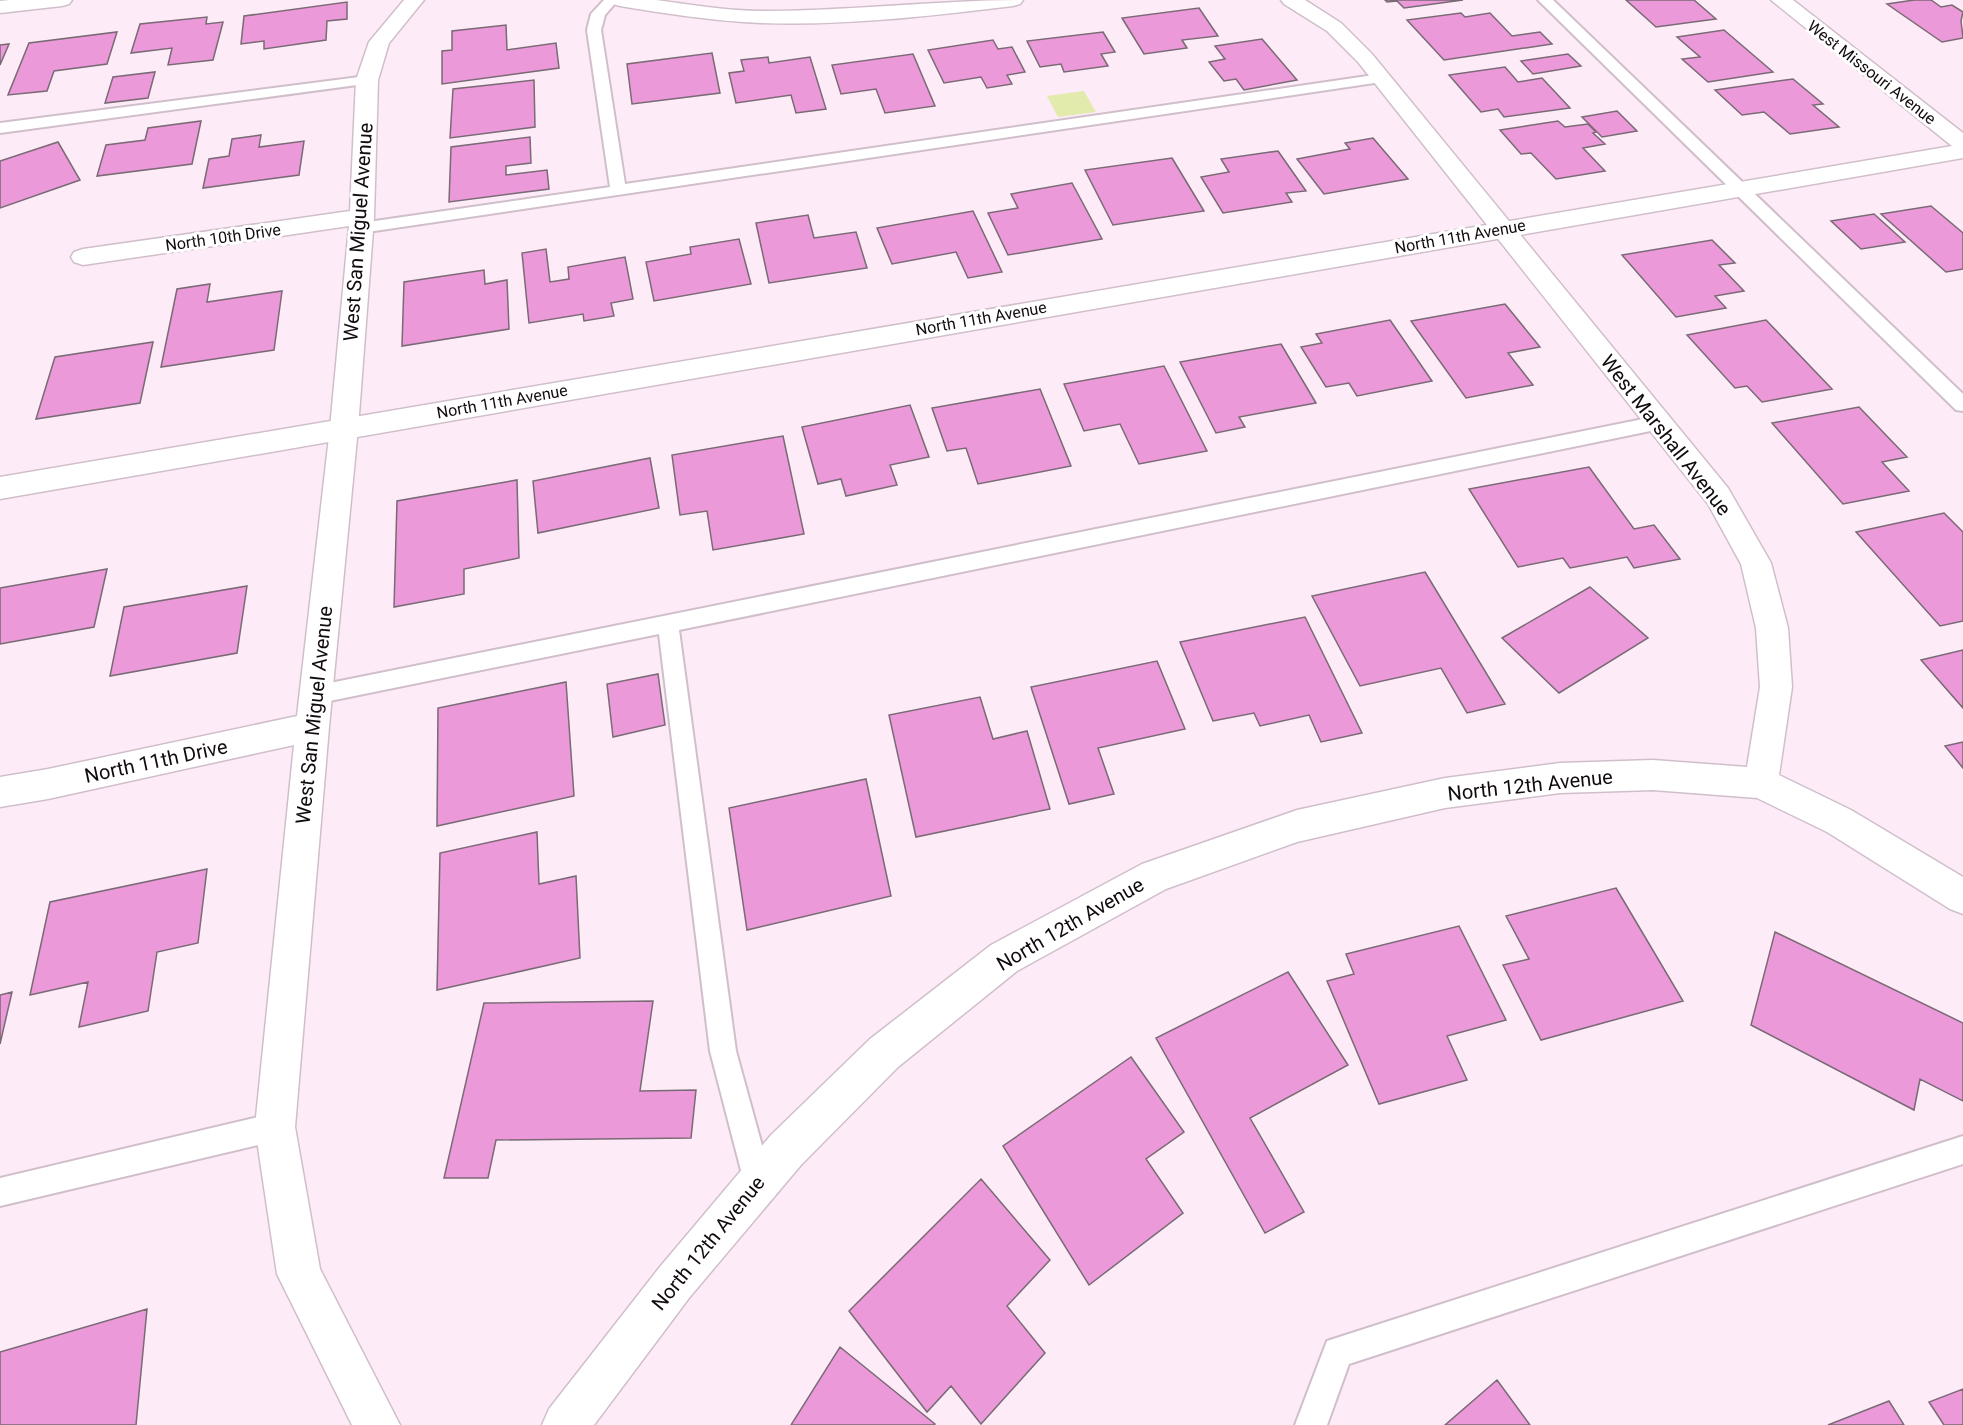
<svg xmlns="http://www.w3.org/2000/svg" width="1963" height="1425" font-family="Roboto,sans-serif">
<rect width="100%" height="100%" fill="#fdecf8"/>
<path fill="#e2eaac" d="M1084,91l12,21 -38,5 -11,-21z"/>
<path fill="#eb99d8" stroke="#796a75" stroke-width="1.5" d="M1385,0h78l-59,8 -7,-7 -10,1z
M1626,0h68l22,19 -60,8z
M1914,0h17l10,7 11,-2 11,7 -2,9 2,17 -21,4 -55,-38z
M347,2v17l-20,2 -1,19 -62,9v-8l-23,3 3,-28z
M1199,8l19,28 -36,4 5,8 -43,6 -22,-36z
M1461,13l4,4 25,-4 22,23 28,-4 12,12 -108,16 -37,-40z
M207,17l-1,7 17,-2 -10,38 -45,5 4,-17 -41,5 9,-29z
M506,25l1,25 49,-7 3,25 -117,16v-33l10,-1v-19z
M1724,30l49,42 -65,10 -26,-23 18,-2 -23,-20z
M117,32l-10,32 -53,7 -7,20 -39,4 21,-52z
M1103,32l12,20 -14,2 7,12 -44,6 -3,-8 -21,3 -13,-26z
M1262,39l35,41 -53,10 -8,-11 -12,2 -15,-19 16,-3 -10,-13z
M993,40l5,9 14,-2 13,25 -18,3 5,9 -25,4 -6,-11 -37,6 -16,-33z
M9,44l-9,21v-20z
M712,53l8,40 -88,11 -5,-40z
M913,54l22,52 -50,7 -9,-24 -35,5 -9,-29z
M1568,54l13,12 -48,8 -12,-13z
M768,57l1,6 41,-6 16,52 -30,4 -5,-18 -55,8 -7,-30 15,-2 -3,-11z
M1505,67l13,15 24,-4 28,30 -66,9 -6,-8 -17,3 -32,-37z
M155,72l-7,26 -43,5 8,-26z
M1793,79l30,25 -10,1 26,22 -49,7 -26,-22 -22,3 -27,-25z
M534,80l1,47 -85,11 3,-49z
M1617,111l20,20 -35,6 -20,-20z
M201,121l-9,43 -95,12 9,-31 39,-5 3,-12z
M1558,121l7,6 23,-3 8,8 -3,1 12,11 -22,4 22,23 -49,8 -25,-26 -10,1 -21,-24z
M261,135l-2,12 45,-6 -5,34 -96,13 6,-29 20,-3 3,-17z
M530,137l1,26 -25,3v9l41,-5 2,19 -100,13 2,-55z
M1373,138l35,41 -84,15 -27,-35 53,-10 -5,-6z
M58,142l22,38 -80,28v-47z
M1278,151l28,40 -20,2 6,9 -69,11 -22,-36 28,-5 -8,-13z
M1172,158l32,53 -91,14 -28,-55z
M1072,183l30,56 -94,16 -20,-42 30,-5 -7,-14z
M1931,206l32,27v36l-17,3 -65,-58z
M973,211l29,61 -34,6 -12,-26 -64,12 -15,-36z
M1874,214l31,28 -44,7 -30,-28z
M808,215l6,23 42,-6 11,36 -98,15 -13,-60z
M739,239l12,45 -97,17 -8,-39 45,-8 -1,-7z
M1712,240l23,23 -16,2 25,26 -29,5 11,12 -50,9 -54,-62z
M546,249l4,33 19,-3 -1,-12 57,-10 8,42 -22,4 3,13 -30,5 -1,-7 -54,9 -7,-70z
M484,270l1,14 22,-4 2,49 -107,17 2,-64z
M210,284l-3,18 75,-11 -8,59 -113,17 16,-78z
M1505,304l35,43 -32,6 25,32 -67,13 -55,-77z
M1390,320l42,61 -75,15 -8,-13 -23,4 -25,-40 21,-4 -6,-9z
M1766,320l66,69 -70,13 -15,-16 -12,2 -48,-53z
M153,342l-13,61 -104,16 19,-62z
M1281,344l35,59 -77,14 6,10 -29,6 -36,-71z
M1164,366l43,85 -68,13 -19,-40 -36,7 -20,-47z
M1040,389l31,77 -93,18 -12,-36 -19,3 -15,-43z
M910,405l19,52 -39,8 7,20 -51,11 -5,-17 -23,5 -16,-57z
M1859,407l48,50 -25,5 27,29 -66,13 -71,-81z
M783,436l21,98 -91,16 -6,-39 -27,4 -8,-60z
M650,458l9,50 -121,25 -5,-52z
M1589,467l45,62 20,-4 26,34 -46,9 -7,-11 -57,11 -7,-10 -45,9 -49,-78z
M517,480l2,78 -55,11v25l-70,13 3,-106z
M1944,513l19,19v89l-23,5 -84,-94z
M107,569l-13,58 -94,17v-56z
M1425,572l80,132 -38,9 -26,-45 -81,18 -48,-90z
M247,586l-10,67 -127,23 14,-69z
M1590,587l58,51 -89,55 -57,-55z
M1305,617l57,116 -41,9 -12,-27 -49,11 -6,-13 -41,8 -33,-79z
M1963,650v58l-42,-48z
M1157,661l28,68 -87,19 16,46 -45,10 -38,-117z
M658,674l7,51 -52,12 -6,-53z
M566,682l8,114 -137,30 1,-118z
M980,697l13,42 34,-8 23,78 -134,28 -27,-122z
M1963,742v26l-18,-22z
M866,779l25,117 -144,34 -18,-122z
M537,832l2,52 37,-8 4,82 -143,32 3,-137z
M207,869l-9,74 -41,9 -9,59 -69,16 9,-45 -58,13 20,-93z
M1616,888l67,113 -142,39 -38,-75 26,-6 -23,-43z
M1459,926l47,94 -59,16 20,44 -88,24 -52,-123 27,-7 -8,-20z
M1775,932l188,91v78l-43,-22 -6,31 -163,-85z
M1288,972l60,93 -98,53 54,94 -39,21 -109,-195z
M12,992l-12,52v-49z
M653,1001l-13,90 56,-1 -5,48 -195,2 -8,38h-44l40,-175z
M1131,1057l53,75 -38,27 37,54 -94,72 -86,-139z
M981,1179l69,81 -43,46 38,47 -64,71 -30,-38 -24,26 -78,-101z
M147,1309l-11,116h-136v-73z
M840,1347l95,77 -1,1h-143z
M1497,1380l33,45h-85z
M1963,1389v36h-19l-15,-23z
M1889,1401l15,24h-76z"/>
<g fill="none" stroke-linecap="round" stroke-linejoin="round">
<defs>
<path id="lane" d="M604,0h14l-13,15 -4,15 24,154 756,-110 7,4 -7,4 -1020,151 -6,-1 -2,-4 2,-4 6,-1 249,-36 -23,-157 4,-16z
M1538,0h15l410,394v17l-7,-1z
M367,76l7,4 -2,3 -372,50v-10z
M1658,416l7,2 2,5 -2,5 -986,202 57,421 36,131 -4,10 -10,4 -10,-4 -4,-10 -34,-131 -51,-417 -344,70 -8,-2 -3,-7 3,-7 8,-2z
M275,1113l10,4 4,10 -4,10 -10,4 -275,65v-28z
M1963,1136v28l-614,200 -22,61h-32l32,-84z"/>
<path id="street" d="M10,0h62l-3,4 -7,2 -62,7v-12z
M404,0h20l-35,43 -11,37 -4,137 -16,211 -29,299 -34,400 25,142 80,156h-48l-75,-151 -22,-147 39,-382 -246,54 -48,8v-30l48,-8 249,-53 33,-288 19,-202 -266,39 -9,-3 -3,-5 3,-5 9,-3 267,-38 6,-131 13,-38z
M610,0c15,0 31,0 46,0 36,5 73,11 110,11 86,0 171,-11 257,-11l-3,4 -7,2c-83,10 -168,20 -252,17 -47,-2 -94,-9 -141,-17l-7,-2z
M1281,0h24l36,23 31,31 356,434 43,75 17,65 4,59 -13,88 72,35 112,67v37l-13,-5 -123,-77 -70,-34 -104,-8 -93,3 -115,15 -148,34 -131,47 -149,82 -119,96 -97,98 -112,133 -95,127h-52l7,-16 110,-141 112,-133 99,-96 121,-94 151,-81 155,-54 148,-32 115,-15 93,-3 94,7 13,-80 -4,-59 -15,-64 -33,-60 -350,-442 -31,-31 -43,-27z"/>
<path id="secondary" d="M1771,0h22l170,133v25l-1963,341v-22l1952,-331z"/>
</defs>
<use href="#lane" stroke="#d0bfcb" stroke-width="4"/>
<use href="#street" stroke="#d0bfcb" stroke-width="3"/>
<use href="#secondary" stroke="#d0bfcb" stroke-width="3"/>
<use href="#lane" fill="#fff" fill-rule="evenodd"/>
<use href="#street" fill="#fff" fill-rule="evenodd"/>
<use href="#secondary" fill="#fff" fill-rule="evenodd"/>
</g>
<g text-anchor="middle" stroke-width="6" stroke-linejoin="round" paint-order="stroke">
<g font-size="16" fill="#110b0f" stroke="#fff">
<text transform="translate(1872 72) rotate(38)" y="6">West Missouri Avenue</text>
<text transform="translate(1460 236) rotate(-10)" y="6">North 11th Avenue</text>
<text transform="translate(223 237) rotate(-8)" y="6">North 10th Drive</text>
<text transform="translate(981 318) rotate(-10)" y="6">North 11th Avenue</text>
<text transform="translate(502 401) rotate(-10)" y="6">North 11th Avenue</text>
</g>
<g font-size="20" fill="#110b0f" stroke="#fff">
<text transform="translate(358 232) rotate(-86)" y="7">West San Miguel Avenue</text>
<text transform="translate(1666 435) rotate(52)" y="7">West Marshall Avenue</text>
<text transform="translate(314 715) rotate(-84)" y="7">West San Miguel Avenue</text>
<text transform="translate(156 761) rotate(-12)" y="7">North 11th Drive</text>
<text transform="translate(1530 785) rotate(-6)" y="7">North 12th Avenue</text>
<text transform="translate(1070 924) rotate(-30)" y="7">North 12th Avenue</text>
<text transform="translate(708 1243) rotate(-51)" y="7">North 12th Avenue</text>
</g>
</g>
</svg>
